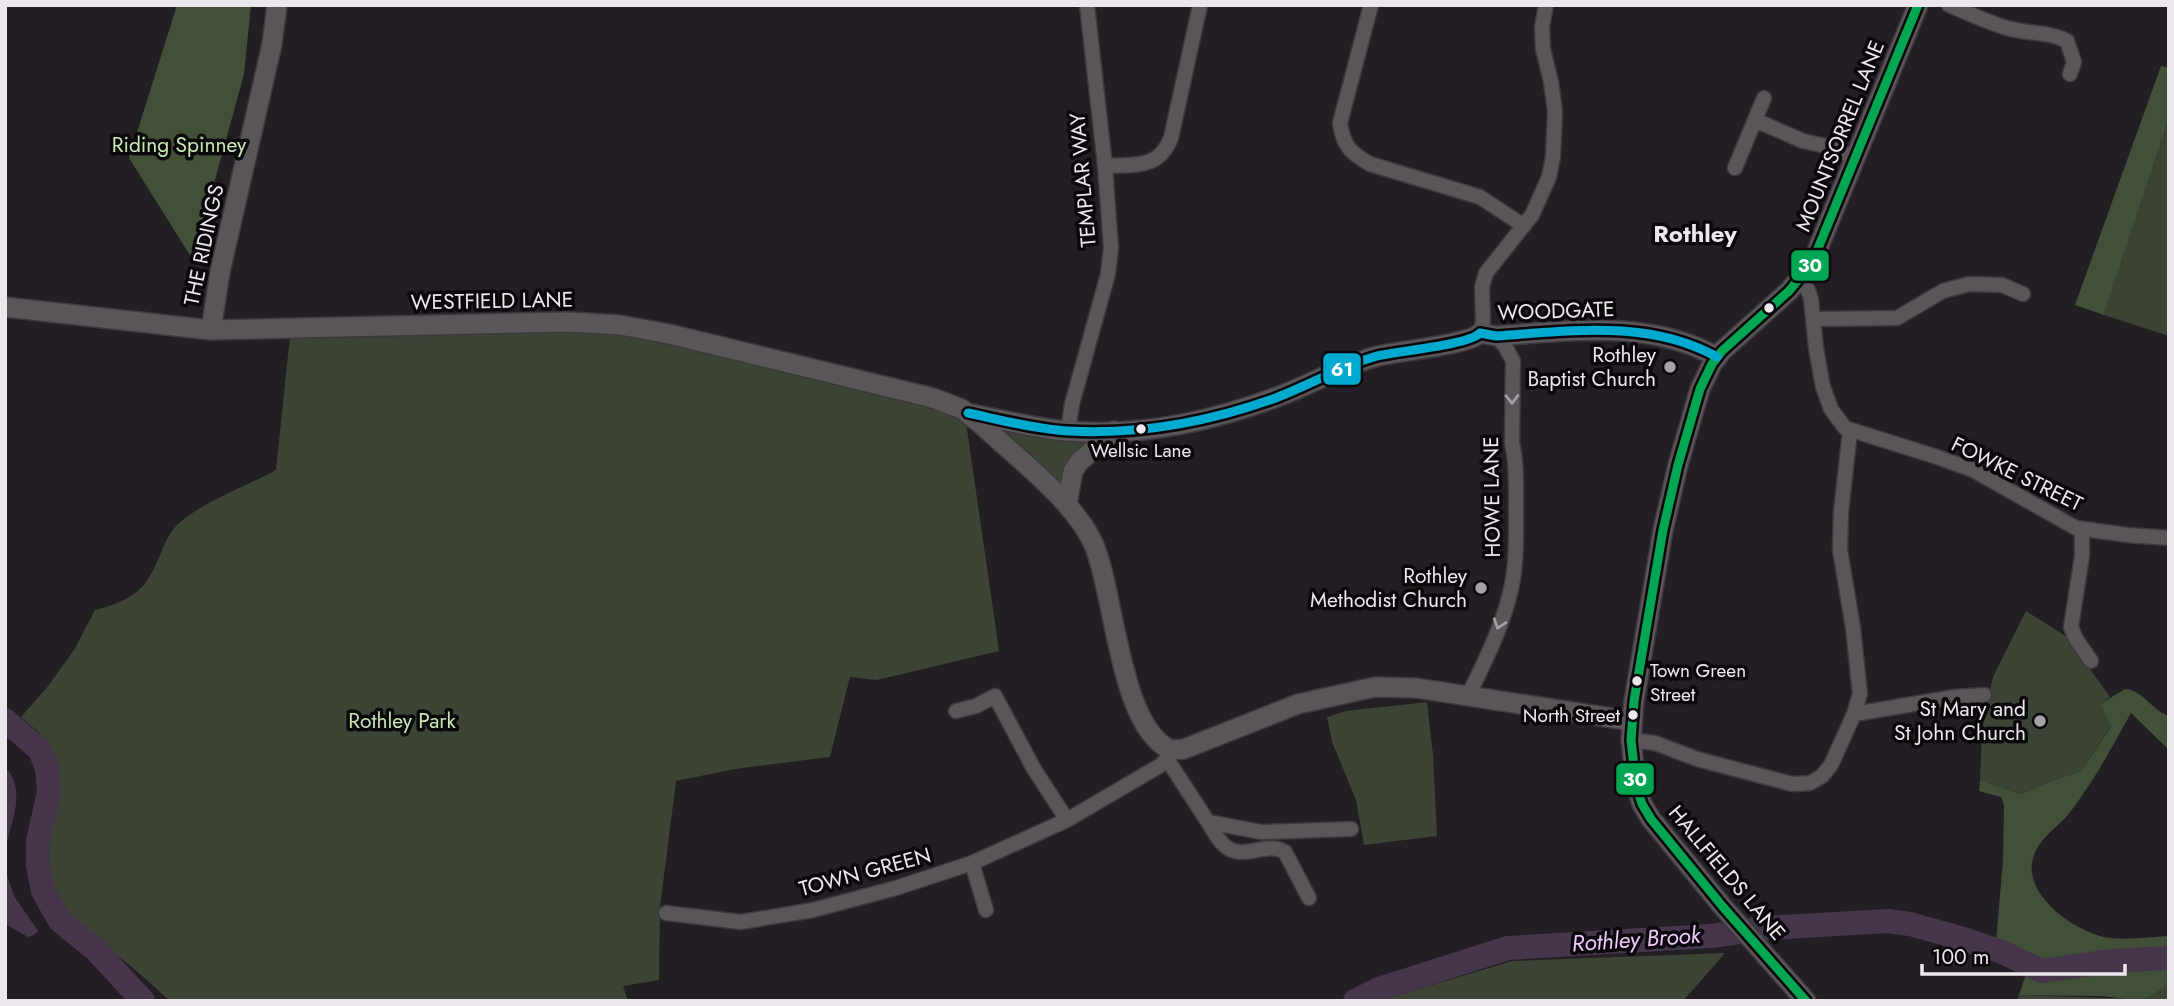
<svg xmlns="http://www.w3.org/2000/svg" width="2174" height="1006" font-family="Jost,sans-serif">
<rect width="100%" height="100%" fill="#231e23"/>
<path fill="#3b4435" d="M2169,118v218l-65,-21z
M462,328l167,5 287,67 50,22 33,229 -122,29 -27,-3 -20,80 -95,12 -59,12 -16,126 -1,73 -36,6 5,15h-458c-19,-17 -37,-34 -57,-49 -16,-13 -37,-25 -49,-42 -39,-54 15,-120 -20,-171 -5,-8 -16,-15 -23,-22l27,-31 26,-36 21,-40c17,-4 40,-12 51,-28 13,-17 16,-41 31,-57 21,-21 72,-40 99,-55l14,-134z
M1007,430l83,10 -26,47 -59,-53z
M2026,611l41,26 43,60 -10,7 11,22 -30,45 -32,11 -28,12 -41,-14 4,-89 6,-1 3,-13z
M1427,702l6,53 4,81 -73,9 -8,-45 -24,-58 -5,-25 19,-6z
M1725,953l-42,48h-304l133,-40z
M2169,984v17h-152l2,-6 123,4 6,-1z"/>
<path fill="#435039" d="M177,5h74l-7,69 -51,186 -64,-102z
M2161,66l8,2v50l-65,197 -29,-10z
M2125,689c16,0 28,22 44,27v34l-38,-37c-15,26 -29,54 -46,78 -6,9 -12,18 -19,26 -13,14 -27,22 -33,41 -11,38 45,76 77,80 19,2 40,-1 59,-2v48l-21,14 -14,2 -31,-4 -84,-1 12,-36 -35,-16 7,-83 1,-55 -3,-8 -22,-6 1,-11 41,14 28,-12 32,-11 30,-44 -11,-23z"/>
<path fill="#46364b" d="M5,767c23,24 5,56 0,84z
M5,869l9,27 24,35 -4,4 -6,2 -23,-13z"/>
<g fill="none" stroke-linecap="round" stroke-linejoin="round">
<path stroke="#46364b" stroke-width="4.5" d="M134,1001l5,-4"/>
<path stroke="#46364b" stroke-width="24" d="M5,720l35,30 7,19 2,23 -11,49v25l5,25 17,30 36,29 47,51
M1355,1001l24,-12 129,-41 203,-12 56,-8 120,-7 23,3 54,15 38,13 40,19 69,-10 58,-3"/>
<defs>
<path id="street" d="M1371,5l-31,118c3,22 10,30 30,41l110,33 44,29
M1949,5c19,8 38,17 58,23 20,6 41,3 60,13l7,21 -4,12
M1755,120l48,21 27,6 26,11
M1105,166c30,-2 53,4 66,-28l29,-133
M1735,168l29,-70
M1799,281l9,9 3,9 5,49 7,39 8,22 14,19 92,29 36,13 103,58 52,7 41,3
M1813,319l84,-1 46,-27 26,-7 33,1 21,9
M1480,333l3,-12 -1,-34 4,-14 46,-58 17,-38 4,-20 2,-46 -4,-29 -8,-33 -1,-22 4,-22
M1068,431l4,-27 36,-130 3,-26 -6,-82 -18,-161
M2082,529v27l-11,71 5,12 15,22
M1468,696c18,-37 38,-76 45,-117 4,-23 3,-47 3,-71 0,-21 1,-44 -4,-65l1,-82 -8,-15 -9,-10
M956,711l20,-5 19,-10 39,73 33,51
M1854,714l101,-17 29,-2
M1631,740l24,3 42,16 95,25 18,-1 12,-7 9,-11 23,-51 6,-20 -7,-66 -13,-78 1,-38 9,-81
M1167,759l41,63 53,10 90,-3
M1208,822c5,8 10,18 17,24 19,16 41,-6 60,6l24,46
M972,863l14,47
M666,913l75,9 72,-12 83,-22 76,-25 95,-43 94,-55 6,-6 4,-9"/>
<path id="secondary" d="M5,307l206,23 357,-8 52,3 49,9 264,64 29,11 20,16c36,34 92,75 112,120 21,49 25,182 77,205l13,-1 114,-45 77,-17 41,1 216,33
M211,330l9,-58 52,-228 5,-39
M972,414c31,6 62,14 94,17 70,6 143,-9 208,-33 35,-12 68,-33 104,-42 20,-5 91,-11 102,-23l16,3c74,-5 153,-17 221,21
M1067,504l6,-33 6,-9 35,-31
M1806,1001l-83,-94 -72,-88 -9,-15 -6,-19 -5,-45 3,-39 29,-171 15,-65 22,-76 12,-25 10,-13 67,-60 23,-28 106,-258"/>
</defs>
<use href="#street" stroke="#3d383d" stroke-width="17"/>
<use href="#secondary" stroke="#3d383d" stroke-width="22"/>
<use href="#street" stroke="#595559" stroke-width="14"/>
<use href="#secondary" stroke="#595559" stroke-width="19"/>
<defs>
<path id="bus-1" d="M1806,1001l-83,-94 -72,-88 -9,-15 -6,-19 -5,-45 3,-39 29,-171 15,-65 22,-76 12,-25 10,-13 67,-60 23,-28 106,-258"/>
<path id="bus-2" d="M968,413c33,7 67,16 100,18 70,4 140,-9 205,-32 35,-13 68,-33 104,-43 21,-5 92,-11 103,-23l16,3c74,-5 153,-17 221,21"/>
</defs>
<use href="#bus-1" stroke="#0b080c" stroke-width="14"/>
<use href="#bus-2" stroke="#0b080c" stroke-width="14"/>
<use href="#bus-1" stroke="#00a651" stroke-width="9"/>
<use href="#bus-2" stroke="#00a9ce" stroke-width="9"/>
</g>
<defs><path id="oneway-chevron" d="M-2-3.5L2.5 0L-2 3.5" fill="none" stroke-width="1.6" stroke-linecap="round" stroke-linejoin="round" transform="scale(1.75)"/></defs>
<g stroke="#a29ea3">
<use href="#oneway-chevron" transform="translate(1512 399) rotate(89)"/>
<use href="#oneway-chevron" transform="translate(1499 624) rotate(108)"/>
</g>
<g fill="#ece7ed" stroke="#0b080c" stroke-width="2.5">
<circle cx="1769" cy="308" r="6"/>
<circle cx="1141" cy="429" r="6"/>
<circle cx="1637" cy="681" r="6"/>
<circle cx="1633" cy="715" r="6"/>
</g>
<g fill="#a6a1a6" stroke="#0b080c" stroke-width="2.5">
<circle cx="1670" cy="367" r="7"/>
<circle cx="1481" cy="588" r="7"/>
<circle cx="2040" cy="721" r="7"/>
</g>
<g text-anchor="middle" stroke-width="7" stroke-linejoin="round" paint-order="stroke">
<g font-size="19" fill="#ece7ed" stroke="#0b080c">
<text x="1141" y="457">Wellsic Lane</text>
<text x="1650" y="677" text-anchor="start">Town Green<tspan x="1650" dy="24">Street</tspan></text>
<text x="1620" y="722" text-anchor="end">North Street</text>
</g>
<g font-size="21" fill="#ece7ed" stroke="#0b080c">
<text transform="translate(1840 136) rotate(-68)" y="7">MOUNTSORREL LANE</text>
<text transform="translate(1083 180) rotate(-95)" y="7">TEMPLAR WAY</text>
<text transform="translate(204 245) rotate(-78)" y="7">THE RIDINGS</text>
<text transform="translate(492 301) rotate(-1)" y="7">WESTFIELD LANE</text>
<text transform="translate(1556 311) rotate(-2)" y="7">WOODGATE</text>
<text transform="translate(2017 474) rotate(26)" y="7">FOWKE STREET</text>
<text transform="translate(1492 497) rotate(-91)" y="7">HOWE LANE</text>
<text transform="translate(865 872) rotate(-15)" y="7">TOWN GREEN</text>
<text transform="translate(1727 873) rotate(50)" y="7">HALLFIELDS LANE</text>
</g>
<g font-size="21" fill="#c7e7b3" stroke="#0b080c">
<text x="179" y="152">Riding Spinney</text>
<text x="402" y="728">Rothley Park</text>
</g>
<g font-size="21" fill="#ece7ed" stroke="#0b080c" text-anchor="end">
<text x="1656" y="362">Rothley<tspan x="1656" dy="24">Baptist Church</tspan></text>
<text x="1467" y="583">Rothley<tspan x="1467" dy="24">Methodist Church</tspan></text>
<text x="2026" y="716">St Mary and<tspan x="2026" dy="24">St John Church</tspan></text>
</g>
<g font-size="23" font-style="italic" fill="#eec8f9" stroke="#0b080c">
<text transform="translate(1636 939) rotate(-4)" y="8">Rothley Brook</text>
</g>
<g font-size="24" font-weight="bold" fill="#ece7ed" stroke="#0b080c">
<text x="1695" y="242">Rothley</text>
</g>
</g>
<g stroke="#0b080c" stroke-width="2.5">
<rect x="1790" y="249" width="40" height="33" rx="7" fill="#00a651"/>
<rect x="1322" y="352" width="40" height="34" rx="7" fill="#00a9ce"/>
<rect x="1615" y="762" width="40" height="34" rx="7" fill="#00a651"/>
</g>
<g font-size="19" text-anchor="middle" font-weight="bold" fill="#fff">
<text x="1810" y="272">30</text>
<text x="1342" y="376">61</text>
<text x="1635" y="786">30</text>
</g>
<rect width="2174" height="1006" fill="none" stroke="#ece7ed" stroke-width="14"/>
<path d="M1922 964v10h203v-10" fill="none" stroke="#ece7ed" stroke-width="3.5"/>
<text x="1932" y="964" font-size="21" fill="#ece7ed" stroke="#0b080c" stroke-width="5" paint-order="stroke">100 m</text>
</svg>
